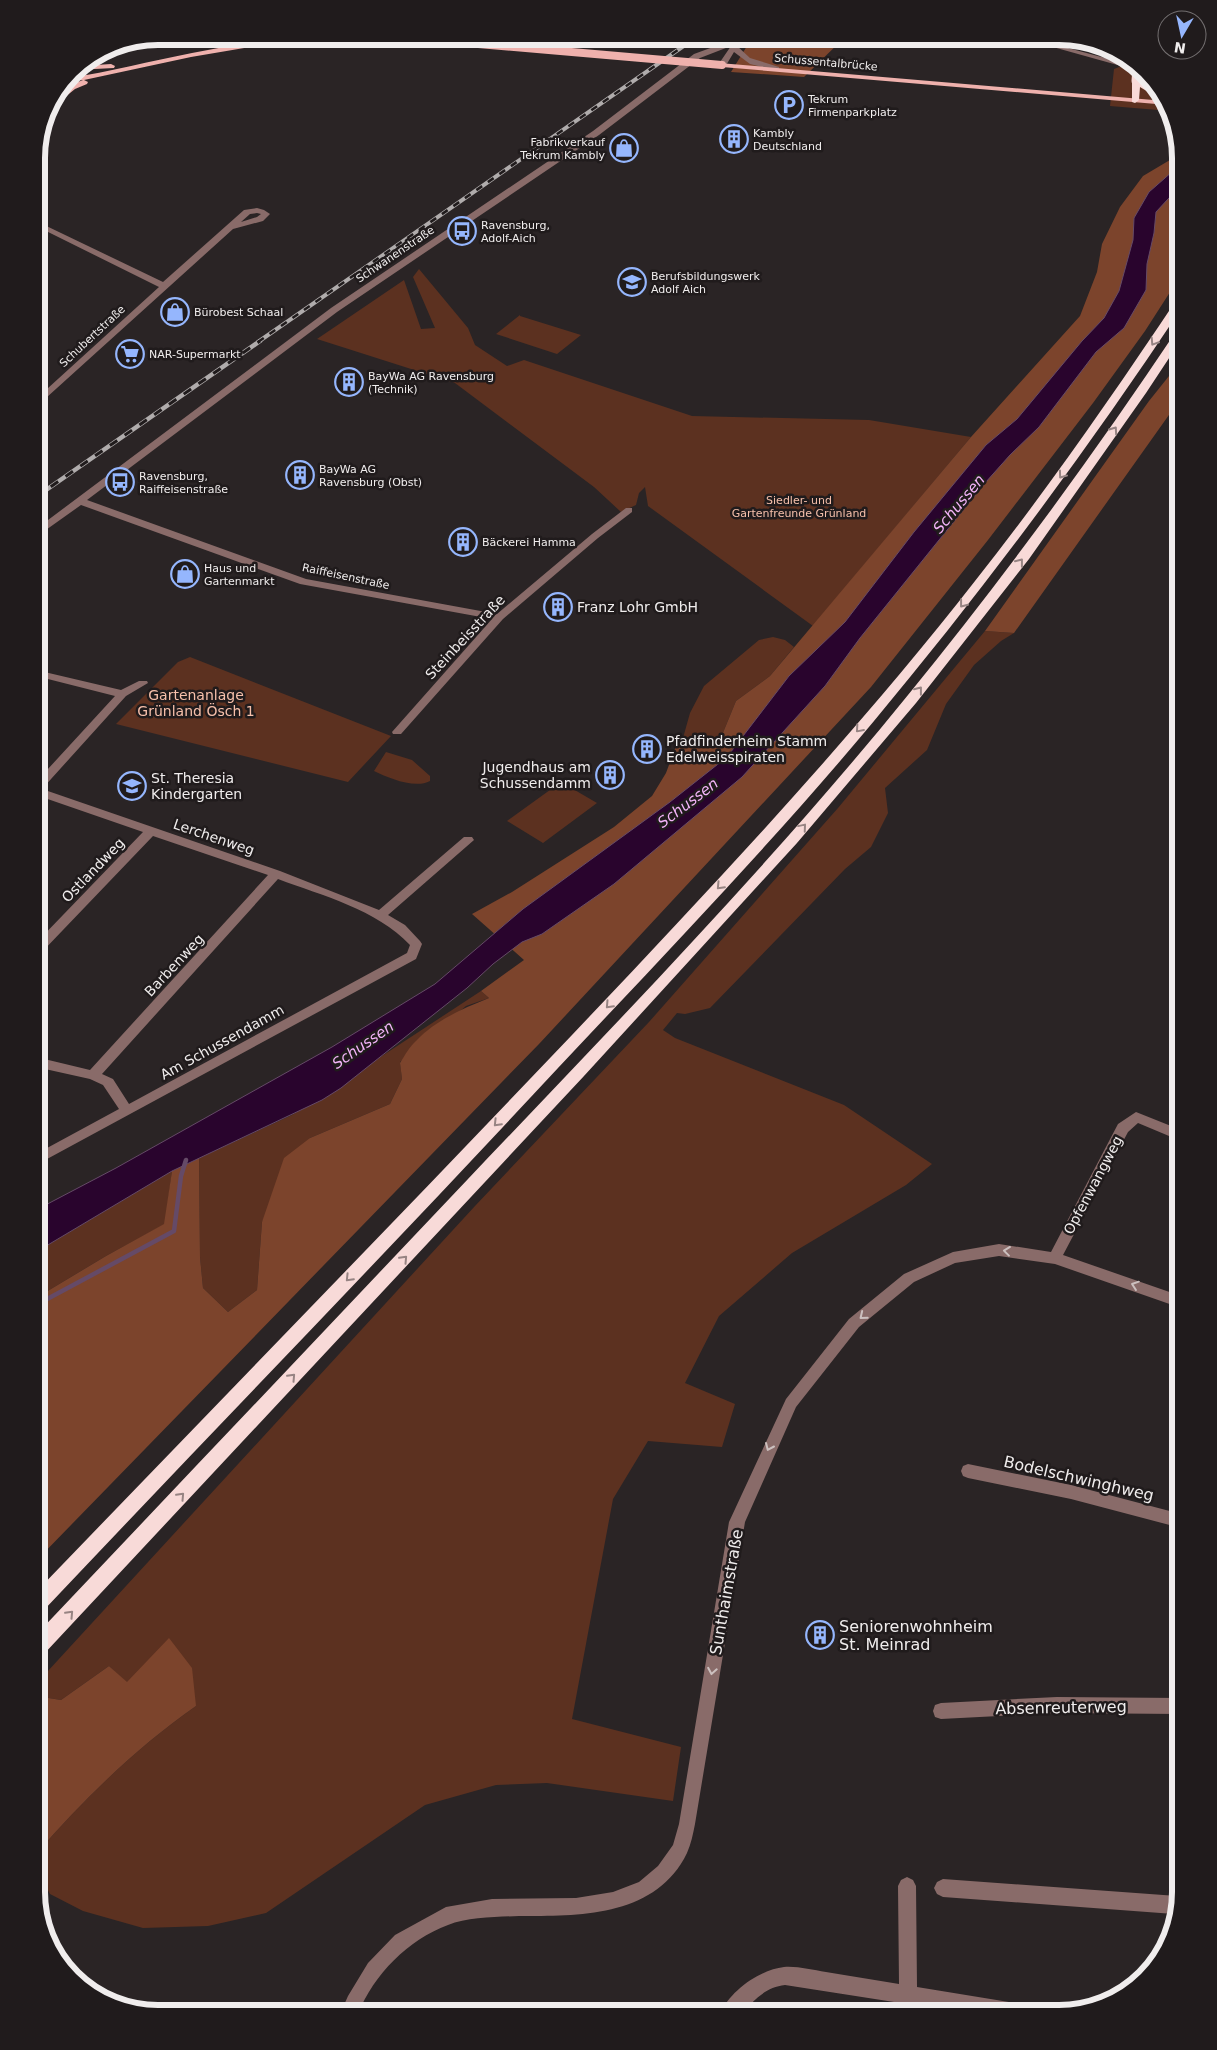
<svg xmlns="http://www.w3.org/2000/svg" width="1217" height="2050" font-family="'DejaVu Sans',sans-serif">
<rect width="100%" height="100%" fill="#2a2425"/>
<path fill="#5c3120" d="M1132,62l36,42 2,7 -60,-5 4,-37z
M419,269l49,59 7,17 32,21 17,-6 168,56 177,4 102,17 -158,189 -165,-120 -3,-19 -6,6 -3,12 -15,7 -27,-25 -139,-104 -138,-44 87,-59 17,49 14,-1 -22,-51z
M520,315v1l61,19 -24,19 -61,-20z
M985,631l29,2 -13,8 -27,24 -28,39 -19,46 -42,38 3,25 -17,34 -26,22 -135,139 -25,6 -8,-1 -14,17 12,8 169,67 88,59 -26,21 -114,68 -73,63 -34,67 50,21 -13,43 -74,-6 -35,58 -41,220 109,28 -8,54 -126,-18 -51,2 -71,20 -159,108 -58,13 -65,2 -60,-17 -33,-17 -14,-24v-16c48,-55 100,-106 160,-148l-69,-23 -18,-17 -48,34 -25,-4v-12l439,-478 174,-184 189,-214z
M773,637l12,3 9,7 -24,29 -34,25 -16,39 -37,-2 7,-25 14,-27 55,-46z
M190,657l201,79 -43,46 -232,-58 62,-62z
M386,752l26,8 18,16v5c-15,8 -42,-3 -56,-10z
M561,782l36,21 -54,40 -36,-22z
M481,991l8,7 -23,8 -66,56 2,17 -12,25 -80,34 -48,84 -5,68 -29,22 -25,-24 -3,-31 -1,-99 93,-43z
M172,1171l-7,53 -59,32 -70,42v-46z"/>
<path fill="#7c442c" d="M755,36h91l-42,41 -73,-5 16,-26z
M1180,154l1,121 -36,56 -52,72 -105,137 -117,147 -332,357 -503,517v-263l70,-42 58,-32 8,-53 27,-13 1,99 3,31 25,24 29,-22 5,-68 22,-64 26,-20 80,-34 12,-25 -2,-16c5,-8 10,-17 17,-23 19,-20 47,-32 72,-42l-8,-7 43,-31 -52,-46 40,-22 102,-65 38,-31 14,-23 13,-35 41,2 16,-39 34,-25 201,-239 109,-121 17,-44 5,-28 18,-37 23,-31z
M1181,361v37l-167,235 -29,-2 164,-230z
M169,1638l23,30 4,38c-60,42 -112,93 -160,148v-158l25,4 48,-34 18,16z"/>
<path fill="#29042d" stroke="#654a67" d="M1181,164v21l-25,27 -2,21 -7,31 -1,26 -22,38 -28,24 -57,75 -29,28 -25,28 -125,155 -35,48 -83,91 -128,107 -72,50 -20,8 -29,22 -26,24 -126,100 -19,12 -150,71 -136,81v-42l80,-42 216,-121 103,-63 88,-75 147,-107 57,-45 62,-81 56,-54 69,-90 72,-87 31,-26 65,-78 22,-23 15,-27 14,-51 1,-22 15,-26z"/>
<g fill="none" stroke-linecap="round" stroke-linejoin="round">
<path stroke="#654a67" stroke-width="4.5" d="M36,1305l138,-74 7,-55 5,-16"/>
<path fill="#896b69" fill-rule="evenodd" d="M769,36h21l-54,9 14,13 29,9v4l-29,-7 -16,-12 -9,15h-6l-1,-2 13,-19 -31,12 -101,77 -262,177 -250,188 219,79 191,35 95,-80 34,-26h6v4l-34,26 -95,81 -102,115h-8l-1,-2 100,-113 -192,-35 -219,-79 -45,32v-8l295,-221 262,-177 101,-77 30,-11z
M1017,37h10l108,29 4,5z
M257,208l7,2 6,4 -7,7 -30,8 -197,178v-8l123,-112 -123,-61v-5l127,61 81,-72zM257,213l4,1 -4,3 -16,5 9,-8z
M36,670l85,20 18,-9h8l1,2 -22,13 -84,93 238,82 99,39 85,-73h8l2,3 -86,75 17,10 15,16 2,3 -6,15 -380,206v-11l83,-45 -16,-24 -13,-6 -54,-12v-10l54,13 178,-195 -115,-39 -113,118 -4,1v-12l107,-111 -107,-37v-13l79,-86 -79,-20zM278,879c45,17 98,30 132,66l-3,8 -278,151 -16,-25 -11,-5z
M1136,1112l45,18v11l-43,-18 -10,9 -65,123 118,41v12l-126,-44 -56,-8 -44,7 -41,19 -55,45 -63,80 -51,115 -50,302c-2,10 -4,20 -8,29 -31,64 -107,63 -168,63 -21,1 -51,1 -71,9 -40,15 -74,49 -90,89h-18l8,-18 20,-33 27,-28 51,-28 46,-8 84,-1 37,-6 26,-10 19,-16 15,-21 6,-21 50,-302 57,-123 63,-80 55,-45 49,-22 46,-8 52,8 67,-128z
M968,1464l103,21 110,29v14l-110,-29 -103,-21 -5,-2 -2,-5 2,-5z
M1057,1697l124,1v16l-124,-1 -116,6 -6,-2 -2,-6 2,-6 6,-2z
M907,1877l6,3 3,6 1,101 111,18 6,3 3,6h-66l-186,-29c-19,2 -31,15 -44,29h-21c10,-23 39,-44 64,-47 14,-1 28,3 42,5 24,4 49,8 73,12l-1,-98 3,-6z
M943,1879l234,17 2,1 -5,17 -231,-17 -6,-3 -3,-6 3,-6z"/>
<path fill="#efb1ad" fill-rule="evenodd" d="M310,36h101l44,4 4,2 -4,2 -66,-5 -75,1 -52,5 -71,12 -107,23 4,2 -1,2 -12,5 -21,17h-5c9,-13 20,-21 34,-26l-18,2 3,-4c42,-6 82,-17 124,-25 39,-8 78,-13 118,-17z
M719,63l446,38 3,4 -446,-38 -4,-2z
M111,64l4,2 -1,2 -39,2 6,-4z"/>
<path fill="#f8dad8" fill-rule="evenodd" d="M1136,78l19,10 8,10h-5l-18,-11 -1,13 -4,3 -3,-1v-21z
M1181,298v11c-95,143 -197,280 -307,412 -100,120 -209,233 -316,347 -170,183 -344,362 -515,543l-7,3v-22c179,-186 358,-370 536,-557 139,-147 278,-294 403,-454 72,-91 138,-186 202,-282z
M1181,329v11l-35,53 -117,166 -113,144 -119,140 -213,233 -541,579 -7,3v-23c144,-152 288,-304 432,-456 150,-158 303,-315 440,-484 96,-118 185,-239 269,-365z"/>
<defs>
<path id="rail-far1" d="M258,342l440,-306"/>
<path id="rail" d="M36,497l224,-156"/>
</defs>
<use href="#rail-far1" stroke="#b0acac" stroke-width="4"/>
<use href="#rail" stroke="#b0acac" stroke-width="4.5"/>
<use href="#rail-far1" stroke="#201b1c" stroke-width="2.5" stroke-dasharray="7" stroke-linecap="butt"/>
<use href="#rail" stroke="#201b1c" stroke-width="3" stroke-dasharray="9" stroke-linecap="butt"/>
<path stroke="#896b69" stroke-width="8" d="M734,47l12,-11"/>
<path stroke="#efb1ad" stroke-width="8" d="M455,42l267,23"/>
<path stroke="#f8dad8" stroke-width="9" d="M1136,81l1,-13"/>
</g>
<defs><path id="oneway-chevron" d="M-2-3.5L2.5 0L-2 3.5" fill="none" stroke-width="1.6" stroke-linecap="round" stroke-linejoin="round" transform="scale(1.25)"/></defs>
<g stroke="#978483">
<use href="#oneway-chevron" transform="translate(1154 342) rotate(123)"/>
<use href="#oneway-chevron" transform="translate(1114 430) rotate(-55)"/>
<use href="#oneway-chevron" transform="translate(1062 475) rotate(126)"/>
<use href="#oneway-chevron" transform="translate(1020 562) rotate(-52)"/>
<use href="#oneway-chevron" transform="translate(963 604) rotate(128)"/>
<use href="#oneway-chevron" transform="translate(919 690) rotate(-52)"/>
<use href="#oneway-chevron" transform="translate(859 729) rotate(131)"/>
<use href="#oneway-chevron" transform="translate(803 827) rotate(-50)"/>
<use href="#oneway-chevron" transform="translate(720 886) rotate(133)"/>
<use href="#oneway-chevron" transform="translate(609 1005) rotate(133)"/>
<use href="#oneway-chevron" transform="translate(497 1123) rotate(134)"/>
<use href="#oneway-chevron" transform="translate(404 1259) rotate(-47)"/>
<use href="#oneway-chevron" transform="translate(349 1278) rotate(134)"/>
<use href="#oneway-chevron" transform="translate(292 1377) rotate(-47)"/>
<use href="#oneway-chevron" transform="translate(181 1496) rotate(-47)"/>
<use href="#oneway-chevron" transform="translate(70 1614) rotate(-47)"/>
</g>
<g stroke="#ccc0bf">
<use href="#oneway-chevron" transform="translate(1007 1251) rotate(-173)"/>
<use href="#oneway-chevron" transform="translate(1135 1285) rotate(-161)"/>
<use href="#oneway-chevron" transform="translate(863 1316) rotate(141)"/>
<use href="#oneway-chevron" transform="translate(769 1447) rotate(114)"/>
<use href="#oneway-chevron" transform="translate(712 1671) rotate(100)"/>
</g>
<defs>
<symbol id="parking-ring" viewBox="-11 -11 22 22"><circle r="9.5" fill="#201b1c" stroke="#95b6fd" stroke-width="1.5"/><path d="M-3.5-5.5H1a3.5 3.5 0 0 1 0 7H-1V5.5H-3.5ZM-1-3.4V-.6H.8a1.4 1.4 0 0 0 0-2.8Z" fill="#95b6fd"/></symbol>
<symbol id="building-ring" viewBox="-11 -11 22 22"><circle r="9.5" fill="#201b1c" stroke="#95b6fd" stroke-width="1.5"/><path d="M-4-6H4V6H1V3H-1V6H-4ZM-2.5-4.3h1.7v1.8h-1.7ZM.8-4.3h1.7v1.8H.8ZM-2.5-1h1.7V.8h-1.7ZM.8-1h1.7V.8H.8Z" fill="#95b6fd"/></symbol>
<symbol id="shop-ring" viewBox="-11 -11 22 22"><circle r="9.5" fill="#201b1c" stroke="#95b6fd" stroke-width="1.5"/><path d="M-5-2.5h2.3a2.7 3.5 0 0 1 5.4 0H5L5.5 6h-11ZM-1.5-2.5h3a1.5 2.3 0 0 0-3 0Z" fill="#95b6fd"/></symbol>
<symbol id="bus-ring" viewBox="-11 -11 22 22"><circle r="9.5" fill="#201b1c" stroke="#95b6fd" stroke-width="1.5"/><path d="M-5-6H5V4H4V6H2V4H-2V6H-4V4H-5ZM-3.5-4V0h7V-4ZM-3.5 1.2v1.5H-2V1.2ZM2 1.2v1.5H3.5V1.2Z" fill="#95b6fd"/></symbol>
<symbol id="school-ring" viewBox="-11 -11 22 22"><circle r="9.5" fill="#201b1c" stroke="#95b6fd" stroke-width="1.5"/><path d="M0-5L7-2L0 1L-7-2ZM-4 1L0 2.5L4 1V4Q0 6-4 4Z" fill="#95b6fd"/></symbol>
<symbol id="supermarket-ring" viewBox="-11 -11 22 22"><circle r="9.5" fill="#201b1c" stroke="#95b6fd" stroke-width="1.5"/><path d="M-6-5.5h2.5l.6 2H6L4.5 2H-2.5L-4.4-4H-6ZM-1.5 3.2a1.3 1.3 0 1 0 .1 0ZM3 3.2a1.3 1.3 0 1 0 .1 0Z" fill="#95b6fd"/></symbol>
</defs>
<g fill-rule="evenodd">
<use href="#parking-ring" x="773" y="89" width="32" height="32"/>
<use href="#building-ring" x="718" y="123" width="32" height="32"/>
<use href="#shop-ring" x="608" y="132" width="32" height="32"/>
<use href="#bus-ring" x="446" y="215" width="32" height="32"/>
<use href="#school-ring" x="616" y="266" width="32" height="32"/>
<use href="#shop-ring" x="159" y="296" width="32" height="32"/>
<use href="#supermarket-ring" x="114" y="338" width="32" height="32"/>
<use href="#building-ring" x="333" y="366" width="32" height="32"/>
<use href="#building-ring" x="284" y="459" width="32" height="32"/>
<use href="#bus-ring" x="104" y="466" width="32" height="32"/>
<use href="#building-ring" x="447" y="526" width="32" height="32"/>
<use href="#shop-ring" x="169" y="558" width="32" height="32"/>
<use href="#building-ring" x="542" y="591" width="32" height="32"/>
<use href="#building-ring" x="631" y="733" width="32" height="32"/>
<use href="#building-ring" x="594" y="759" width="32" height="32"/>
<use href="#school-ring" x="116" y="770" width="32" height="32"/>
<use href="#building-ring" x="804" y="1619" width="32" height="32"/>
</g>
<g text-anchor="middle" stroke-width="5" stroke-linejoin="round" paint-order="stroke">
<g font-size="11" fill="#f0eded" stroke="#201b1c">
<text transform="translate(826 62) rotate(5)" y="4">Schussentalbrücke</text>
<text transform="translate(395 254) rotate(-34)" y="4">Schwanenstraße</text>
<text transform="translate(92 336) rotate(-43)" y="4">Schubertstraße</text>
<text transform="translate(346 576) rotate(12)" y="4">Raiffeisenstraße</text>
</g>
<g font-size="11" fill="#f0eded" stroke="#201b1c" text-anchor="start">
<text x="808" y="103">Tekrum<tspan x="808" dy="13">Firmenparkplatz</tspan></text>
<text x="753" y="137">Kambly<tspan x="753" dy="13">Deutschland</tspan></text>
<text x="605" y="146" text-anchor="end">Fabrikverkauf<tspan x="605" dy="13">Tekrum Kambly</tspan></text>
<text x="481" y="229">Ravensburg,<tspan x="481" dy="13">Adolf-Aich</tspan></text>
<text x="651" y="280">Berufsbildungswerk<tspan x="651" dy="13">Adolf Aich</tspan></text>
<text x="194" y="316">Bürobest Schaal</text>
<text x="149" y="358">NAR-Supermarkt</text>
<text x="368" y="380">BayWa AG Ravensburg<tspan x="368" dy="13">(Technik)</tspan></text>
<text x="319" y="473">BayWa AG<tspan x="319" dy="13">Ravensburg (Obst)</tspan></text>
<text x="139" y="480">Ravensburg,<tspan x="139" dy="13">Raiffeisenstraße</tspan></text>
<text x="482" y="546">Bäckerei Hamma</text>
<text x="204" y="572">Haus und<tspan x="204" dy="13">Gartenmarkt</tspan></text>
</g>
<g font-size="11" fill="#f7c0ab" stroke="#201b1c">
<text x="799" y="504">Siedler- und<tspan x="799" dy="13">Gartenfreunde Grünland</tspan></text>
</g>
<g font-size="14" fill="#f0eded" stroke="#201b1c" text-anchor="start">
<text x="577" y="612">Franz Lohr GmbH</text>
<text x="666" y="746">Pfadfinderheim Stamm<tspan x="666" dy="16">Edelweisspiraten</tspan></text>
<text x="591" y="772" text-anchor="end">Jugendhaus am<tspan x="591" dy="16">Schussendamm</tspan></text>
<text x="151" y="783">St. Theresia<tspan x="151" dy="16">Kindergarten</tspan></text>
</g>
<g font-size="14" fill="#f0eded" stroke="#201b1c">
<text transform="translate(465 637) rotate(-47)" y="5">Steinbeisstraße</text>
<text transform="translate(214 837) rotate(19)" y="5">Lerchenweg</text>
<text transform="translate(93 870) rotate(-46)" y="5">Ostlandweg</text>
<text transform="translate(174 965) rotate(-47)" y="5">Barbenweg</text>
<text transform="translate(222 1042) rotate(-29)" y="5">Am Schussendamm</text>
<text transform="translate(1093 1185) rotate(-62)" y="5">Opfenwangweg</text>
</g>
<g font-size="14" fill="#f7c0ab" stroke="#201b1c">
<text x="196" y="700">Gartenanlage<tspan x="196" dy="16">Grünland Ösch 1</tspan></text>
</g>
<g font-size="15" font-style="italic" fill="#f3b4f9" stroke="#201b1c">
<text transform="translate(959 504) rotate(-50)" y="5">Schussen</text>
<text transform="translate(688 803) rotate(-37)" y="5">Schussen</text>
<text transform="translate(363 1045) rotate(-35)" y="5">Schussen</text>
</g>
<g font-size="16" fill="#f0eded" stroke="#201b1c">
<text transform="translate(1079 1478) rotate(13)" y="6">Bodelschwinghweg</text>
<text transform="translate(726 1592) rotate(-80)" y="6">Sunthaimstraße</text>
<text transform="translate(1061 1707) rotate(-1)" y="6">Absenreuterweg</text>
</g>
<g font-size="16" fill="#f0eded" stroke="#201b1c" text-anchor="start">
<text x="839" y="1632">Seniorenwohnheim<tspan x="839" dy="18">St. Meinrad</tspan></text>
</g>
</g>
<path d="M0 0H1217V2050H0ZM158 45H1059A113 113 0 0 1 1172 158V1892A113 113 0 0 1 1059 2005H158A113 113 0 0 1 45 1892V158A113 113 0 0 1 158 45Z" fill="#201b1c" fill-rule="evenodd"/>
<path fill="none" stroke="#f0eded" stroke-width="6" d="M158 45H1059A113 113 0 0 1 1172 158V1892A113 113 0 0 1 1059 2005H158A113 113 0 0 1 45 1892V158A113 113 0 0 1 158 45Z"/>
<g transform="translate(1182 35) rotate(189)"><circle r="24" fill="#201b1c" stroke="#736f70"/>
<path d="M0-4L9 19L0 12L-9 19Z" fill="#95b6fd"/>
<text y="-8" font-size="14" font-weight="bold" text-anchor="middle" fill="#f0eded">N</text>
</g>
</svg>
